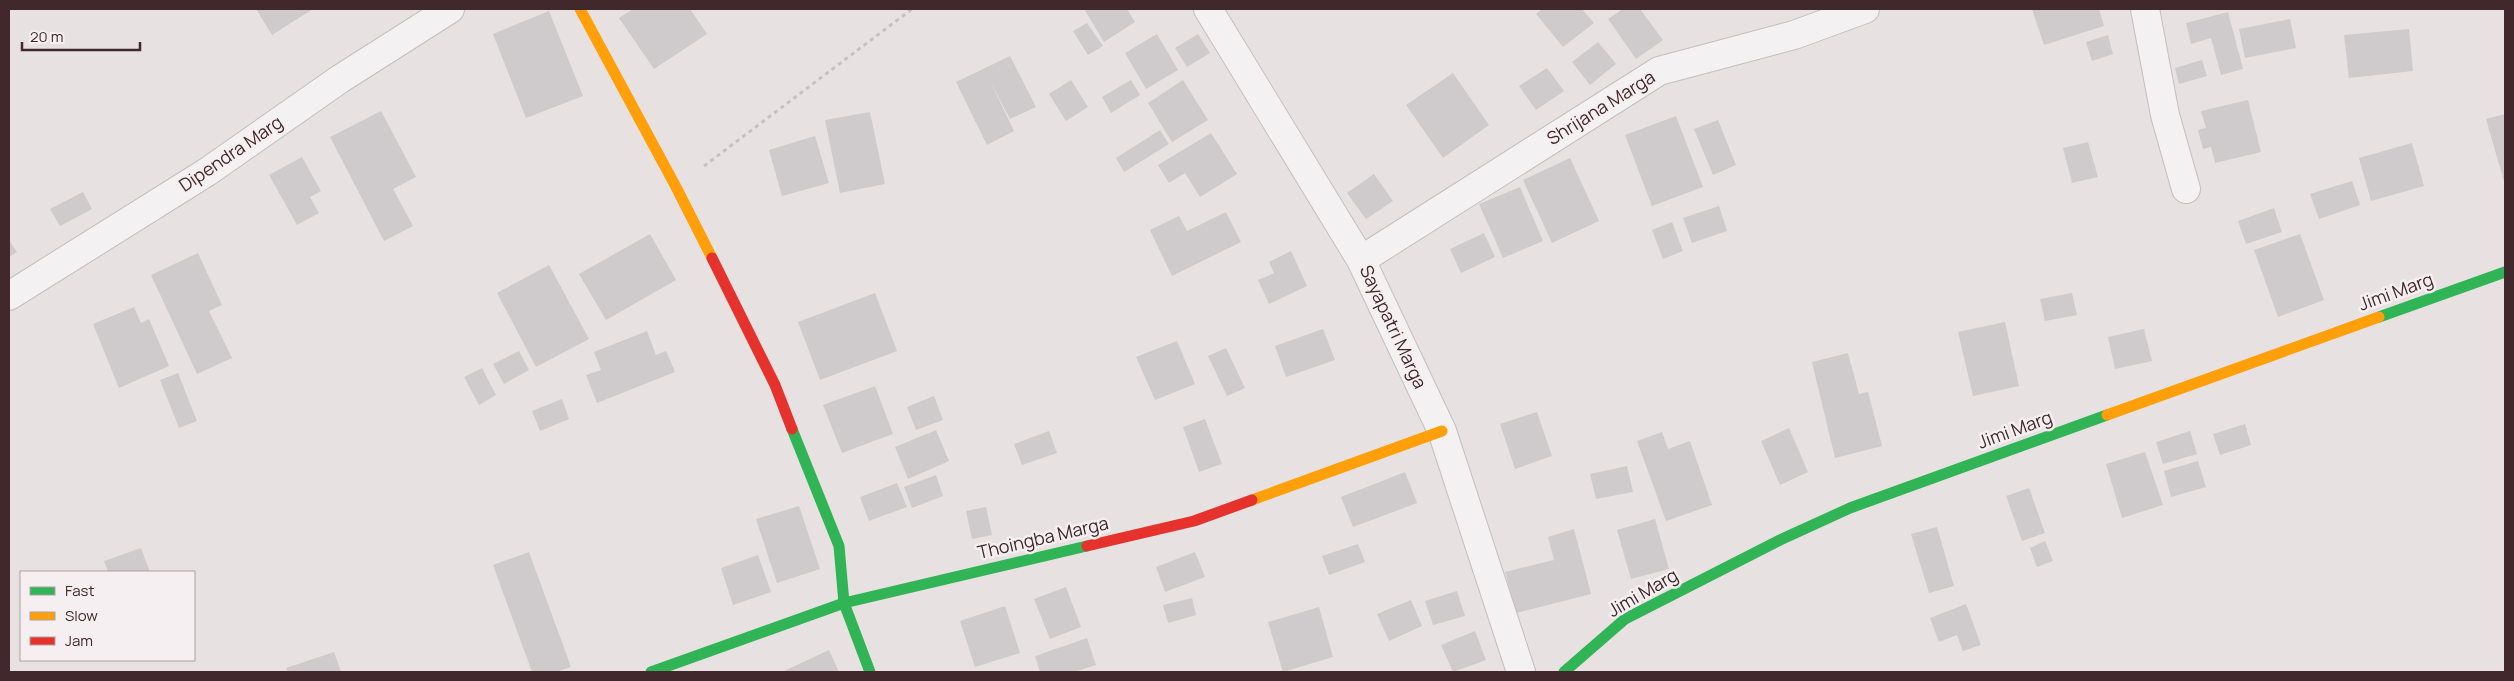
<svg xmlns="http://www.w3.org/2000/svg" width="2514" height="681" font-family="Manrope,sans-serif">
<rect width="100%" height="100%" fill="#e7e1e2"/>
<path fill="#cfcacb" d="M256,9h57l-41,26z
M633,9h57l17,25 -53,35 -35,-51z
M1084,9h43l8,13 -31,20z
M1542,9h40l12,14 -31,24 -27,-33z
M1623,9h17l23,31 -27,19 -28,-40z
M2032,9h67l5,17 -60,19z
M549,11l34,85 -57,22 -33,-84z
M2228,12l15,57 -22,6 -10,-37 -20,6 -5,-21z
M2290,19l6,29 -51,10 -6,-29z
M1087,23l16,23 -15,9 -15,-24z
M2409,29l4,42 -64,7 -5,-43z
M1157,34l21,36 -32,19 -21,-36z
M1198,34l12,19 -23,14 -12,-19z
M2108,35l5,19 -21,7 -6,-19z
M1598,42l18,22 -26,21 -18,-23z
M1010,56l26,51 -26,12 -20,-38 24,50 -27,14 -31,-63z
M2202,60l5,16 -28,8 -4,-16z
M1547,68l17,23 -28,19 -17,-24z
M1453,73l36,52 -46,33 -37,-53z
M1071,80l17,27 -22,14 -17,-27z
M1131,80l9,15 -29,18 -9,-16z
M1183,80l25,40 -36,22 -24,-39z
M2248,100l13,52 -46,11 -4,-16 -8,2 -5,-19 8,-2 -5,-17z
M381,111l35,66 -23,12 20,37 -29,15 -54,-104z
M870,112l15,72 -45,9 -15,-73z
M2505,114v71l-19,-66z
M1676,116l27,71 -51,19 -27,-71z
M1718,120l18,45 -23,10 -19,-46z
M1160,130l9,14 -45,28 -8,-14z
M1211,133l26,41 -37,23 -15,-24 -16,10 -11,-18z
M815,136l14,47 -47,13 -13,-46z
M2088,142l10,35 -26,6 -9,-35z
M2412,143l12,43 -53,15 -12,-43z
M302,157l19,34 -11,6 9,16 -22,12 -28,-50z
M1570,158l29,63 -47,22 -29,-63z
M1374,174l19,27 -27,18 -19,-26z
M2352,181l8,24 -41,14 -9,-25z
M1520,187l23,54 -40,17 -24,-54z
M83,192l9,17 -32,17 -10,-17z
M1719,206l8,25 -35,12 -9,-25z
M2274,208l8,24 -36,12 -8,-23z
M1226,212l15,30 -69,34 -22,-46 29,-14 8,15z
M1672,222l11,29 -20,8 -11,-29z
M1484,233l11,24 -34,16 -11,-24z
M650,234l26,46 -70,40 -27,-46z
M2300,234l24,66 -46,17 -24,-67z
M9,240l8,12 -8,5z
M1291,251l16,35 -38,18 -11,-24 16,-7 -5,-11z
M198,253l24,52 -13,6 23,47 -35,16 -46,-99z
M549,265l40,74 -53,28 -39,-74z
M875,293l22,58 -77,29 -22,-58z
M2072,293l5,22 -32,6 -5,-22z
M134,307l7,16 8,-4 20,47 -50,22 -26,-64z
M2005,322l14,64 -46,10 -15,-64z
M1323,329l12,31 -49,17 -11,-31z
M2144,329l8,32 -37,8 -7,-32z
M647,331l9,24 10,-4 9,21 -78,31 -11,-28 15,-5 -7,-18z
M1177,341l18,43 -40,16 -19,-43z
M1226,348l19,40 -18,8 -19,-40z
M519,351l10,19 -25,14 -11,-20z
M1848,353l11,41 9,-2 14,54 -47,12 -23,-96z
M482,368l14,27 -17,10 -15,-28z
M178,373l19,48 -18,7 -19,-48z
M875,386l18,48 -51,19 -19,-48z
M934,396l9,24 -27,10 -9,-23z
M562,399l7,20 -29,12 -8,-20z
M1537,412l15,44 -37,13 -15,-45z
M1205,419l17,45 -23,8 -16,-45z
M2245,424l6,21 -31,10 -7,-21z
M1789,428l19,44 -28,13 -19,-44z
M936,430l13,31 -41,18 -13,-32z
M1049,431l8,22 -35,12 -8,-21z
M2190,431l7,23 -34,10 -7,-22z
M1662,432l6,17 22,-8 22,64 -46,16 -29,-80z
M2145,452l18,53 -41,13 -16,-54z
M2198,461l8,26 -35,10 -7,-26z
M1627,466l6,26 -37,7 -6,-25z
M1405,472l12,31 -64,24 -12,-30z
M936,475l7,21 -31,12 -8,-21z
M897,483l10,24 -38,14 -9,-24z
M2029,488l16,45 -23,8 -16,-45z
M799,506l21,63 -43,14 -21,-64z
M986,507l6,28 -20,4 -6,-28z
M1655,519l14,50 -38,10 -14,-49z
M1937,527l17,59 -25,7 -18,-59z
M1574,529l17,65 -75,19 -11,-41 49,-12 -6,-23z
M2045,541l8,20 -16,6 -7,-19z
M1358,544l7,18 -36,13 -7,-19z
M141,548l9,24h-42l-4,-11z
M529,552l42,115 -15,5h-24l-39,-107z
M1195,552l10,25 -40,15 -9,-25z
M758,555l13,37 -38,13 -12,-37z
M1066,587l15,40 -31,12 -16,-40z
M1457,591l8,25 -32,9 -8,-24z
M1192,598l4,17 -28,8 -5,-18z
M1411,600l11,26 -33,15 -12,-27z
M1966,604l15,41 -18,6 -6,-16 -18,7 -9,-24z
M1005,606l15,47 -45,14 -15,-46z
M1319,607l14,50 -50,15 -15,-50z
M1475,631l11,29 -33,12 -12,-27z
M1087,638l9,27 -22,7h-34l-5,-16z
M829,650l10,22h-57z
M334,652l7,20h-53l-2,-4z"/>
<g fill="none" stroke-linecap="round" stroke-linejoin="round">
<defs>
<path id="street" d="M1208,9l153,251 81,171 79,241
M2145,9l20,106 21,74
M1361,260l298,-189 135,-36 71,-26
M9,296l198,-124 133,-93 110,-70"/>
</defs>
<use href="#street" stroke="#c3bebf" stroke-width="30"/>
<path stroke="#c7c1c2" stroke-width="3" stroke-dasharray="4 4" stroke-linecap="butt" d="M704,166l208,-157"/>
<use href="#street" stroke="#f3f1f1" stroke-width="28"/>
<path stroke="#30b455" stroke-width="11" d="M2379,317l126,-45
M792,429l47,117 5,57 26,69
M651,672l193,-69 243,-57
M1564,672l61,-53 155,-79 70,-32 257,-93"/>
<path stroke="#ff9f0a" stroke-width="11" d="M580,9l96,178 36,71
M2107,415l272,-98
M1252,500l190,-69"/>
<path stroke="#e5322d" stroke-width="11" d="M712,258l63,127 17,44
M1087,546l107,-25 58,-21"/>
</g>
<g text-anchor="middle" stroke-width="5" stroke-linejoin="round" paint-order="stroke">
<g font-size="18" fill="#41282c" stroke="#f6eff1">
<text transform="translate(1601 108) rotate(-32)" y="6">Shrijana Marga</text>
<text transform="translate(231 154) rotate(-34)" y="6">Dipendra Marg</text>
<text transform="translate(2396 292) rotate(-20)" y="6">Jimi Marg</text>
<text transform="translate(1393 327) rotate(65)" y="6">Sayapatri Marga</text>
<text transform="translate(2015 430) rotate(-20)" y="6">Jimi Marg</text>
<text transform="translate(1043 538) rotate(-13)" y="6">Thoingba Marga</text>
<text transform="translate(1643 593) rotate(-30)" y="6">Jimi Marg</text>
</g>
</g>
<rect width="2514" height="681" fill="none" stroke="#41282c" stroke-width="20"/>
<rect x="20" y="571" width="175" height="90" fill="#f6eff1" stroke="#ae9fa2"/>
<rect x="30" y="587" width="25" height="8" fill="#30b455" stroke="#ae9fa2"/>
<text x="65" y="596" font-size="15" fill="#41282c">Fast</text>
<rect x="30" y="612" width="25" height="8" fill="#ff9f0a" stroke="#ae9fa2"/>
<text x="65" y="621" font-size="15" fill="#41282c">Slow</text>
<rect x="30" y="637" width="25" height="8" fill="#e5322d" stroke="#ae9fa2"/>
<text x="65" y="646" font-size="15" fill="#41282c">Jam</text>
<path d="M22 42v8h118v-8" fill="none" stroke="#41282c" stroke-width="2.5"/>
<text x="30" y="42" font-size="15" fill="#41282c" stroke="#f6eff1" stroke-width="4" paint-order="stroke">20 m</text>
</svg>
